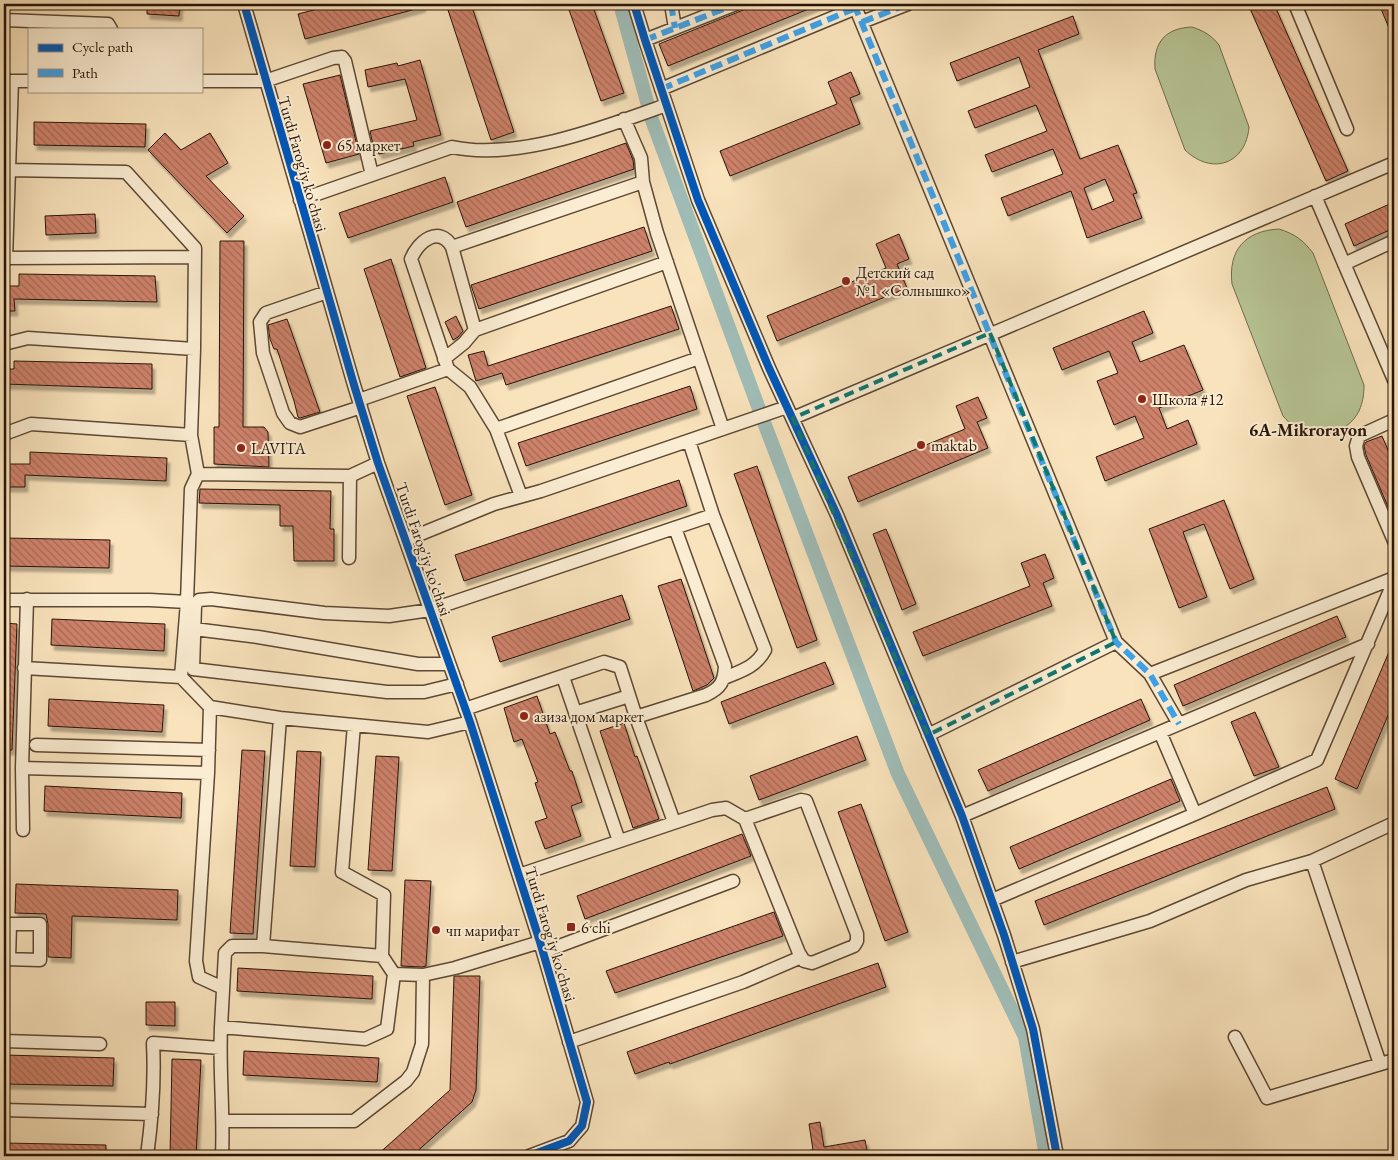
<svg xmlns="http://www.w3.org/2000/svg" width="1398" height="1160" font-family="'EB Garamond',serif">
<defs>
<pattern id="building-back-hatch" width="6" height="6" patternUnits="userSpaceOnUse" patternTransform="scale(1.25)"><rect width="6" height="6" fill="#ce826b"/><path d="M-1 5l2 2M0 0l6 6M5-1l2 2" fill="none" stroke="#a76956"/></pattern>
<filter id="shadow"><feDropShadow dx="3" dy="5" stdDeviation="1" flood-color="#0004"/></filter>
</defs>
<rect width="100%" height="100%" fill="#f9e3bc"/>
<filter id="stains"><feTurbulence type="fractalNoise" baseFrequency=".004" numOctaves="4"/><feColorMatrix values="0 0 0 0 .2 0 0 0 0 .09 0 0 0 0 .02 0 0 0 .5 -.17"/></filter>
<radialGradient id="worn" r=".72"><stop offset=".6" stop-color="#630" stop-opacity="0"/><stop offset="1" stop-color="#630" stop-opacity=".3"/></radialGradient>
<path fill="#b8c595" stroke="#706c4e" d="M1192,27c12,4 19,8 27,18l30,82c-3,37 -37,49 -64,23l-30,-81c-2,-27 11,-41 37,-42z
M1279,229c16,5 24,11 34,24l51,132c0,9 -1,17 -5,26 -12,24 -44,30 -65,16 -4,-3 -8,-8 -11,-11l-51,-132c-4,-34 13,-53 47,-55z"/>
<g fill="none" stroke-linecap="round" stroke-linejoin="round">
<path stroke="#a0bdb8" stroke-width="14" d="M620,4l32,116 113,305 133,349 127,263 21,119"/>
</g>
<path fill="url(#building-back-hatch)" stroke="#281407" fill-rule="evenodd" filter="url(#shadow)" d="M147,4h33l-1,12 -32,-2z
M337,4h85l1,3 -118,32 -7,-25z
M446,4h25l43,128 -23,8z
M567,4h25l32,89 -23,8z
M758,4h63l-153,62 -9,-22z
M1248,4h26l74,167 -22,10z
M1379,4h15v36z
M1073,16l6,18 -41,16 42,109 38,-14 19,48 -4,1 9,24 -55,20 -16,-47 -63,25 -7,-18 62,-24 -10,-25 -61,23 -7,-17 62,-24 -11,-26 -61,23 -7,-17 62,-24 -11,-30 -62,24 -7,-18zM1105,179l9,22 -22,9 -8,-22z
M420,60l21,75 -28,7 1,4 -35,8 -2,-5 -3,1 -4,-19 47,-11 -12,-41 -37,8 -3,-17 32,-7 1,3z
M851,72l9,22 -10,4 10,26 -130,52 -10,-25 117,-47 -9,-22z
M340,75l19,79 -33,9 -23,-79z
M34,122l112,2 -1,23 -111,-2z
M165,133l16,17 29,-17 18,30 -22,13 38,40 -17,17 -79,-83z
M626,143l7,17 1,9 -168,58 -9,-25z
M445,177l8,25 -105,36 -9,-25z
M1394,202v26l-40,18 -9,-22z
M95,214l1,19 -50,2 -1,-19z
M644,227l8,24 -173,58 -8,-24z
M899,234l10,25 -12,5 10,24 -130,53 -10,-25 119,-48 -10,-24z
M220,241h24l-1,186h21l4,5 1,35 -55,-3v-37h5z
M391,259l35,109 -26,9 -36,-108z
M19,274l136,2 2,26 -143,-3 1,12h-11v-25h15z
M671,306l8,23 -173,56 -4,-12 -26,8 -8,-26 16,-4 4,15z
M1144,311l9,22 -21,9 8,20 44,-17 19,45 -44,18 8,21 21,-9 9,24 -92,37 -9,-24 48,-19 -9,-22 -21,9 -17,-44 21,-8 -9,-22 -47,19 -9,-22z
M456,316l7,15 -5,6 -5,3 -8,-18z
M287,319l33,93 -20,6 -2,-1 -4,-16 -17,-52h-3l-4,-10 -2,-14z
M14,361l138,3v25l-148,-5v-15h10z
M690,386l7,23 -171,57 -8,-23z
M435,387l37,108 -27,10 -38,-109z
M978,397l9,21 -10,4 11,26 -130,54 -10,-25 117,-48 -9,-23z
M1382,436l12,28v57l-28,-66 -2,-9 2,-4z
M30,452l137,6 -1,23 -141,-6v12h-21v-23h26z
M757,466l60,174 -20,8 -63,-174z
M679,480l8,26 -223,75 -9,-26z
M200,489l131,2 -1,38h4v32h-40l-1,-35h-13v-21l-81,-2z
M1224,500l30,79 -24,10 -26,-65 -21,8 24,65 -28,11 -30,-79z
M886,529l30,75 -14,6 -29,-76z
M4,538l106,2 -1,28 -105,-2z
M1045,554l9,24 -11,5 9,23 -129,50 -10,-24 117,-46 -9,-23z
M681,579l33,99 -7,7 -14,6 -35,-105z
M622,595l8,24 -130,43 -8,-25z
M1337,616l9,21 -163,69 -9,-21z
M52,619l113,5 -1,27 -113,-6z
M4,623l13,1 -5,126h-8z
M1394,640v61l-37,88 -22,-10z
M825,662l9,22 -105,40 -8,-22z
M537,696l13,38 5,-2 15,39h2l10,31 -11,4 10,30 -36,13 -10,-27 12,-4 -12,-35 3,-1 -16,-43 -8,3 -10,-34z
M49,699l115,6 -2,27 -114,-6z
M1141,699l9,21 -162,71 -10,-21z
M1255,712l24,55 -25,9 -23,-54z
M624,723l11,34 2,-1 22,63 -26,9 -33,-97z
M857,736l9,24 -107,40 -9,-24z
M242,750l23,1 -12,183 -23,-1z
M297,751l24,1 -6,115 -25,-1z
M376,756l23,1 -7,114 -24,-1z
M1171,779l9,22 -161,68 -9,-22z
M45,786l137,7 -1,25 -137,-7z
M1327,787l8,22 -291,116 -9,-24z
M861,804l47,128 -23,9 -47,-129z
M742,834l9,22 -166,63 -8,-23z
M405,880l26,1 -5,85 -4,1 -21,-1z
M16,884l162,6 -1,30 -105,-4 -1,42 -23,-1v-33l-2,-10 -31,-1z
M774,912l9,24 -168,57 -9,-22z
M878,963l8,24 -216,77 -1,-2 -34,12 -8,-22z
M238,968l135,8 -1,23 -135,-8z
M454,976h26l-4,114 -4,12 -60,54h-36l74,-66z
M146,1002h29v24l-29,-1z
M244,1051l135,7 -2,24 -134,-7z
M4,1055l110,3 -1,28 -109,-2z
M172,1059l29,1 -5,96h-26z
M820,1122l4,25 41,-7 3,16h-63l-1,-5 9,-1 -4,-26z
M4,1143l102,2v11h-102z"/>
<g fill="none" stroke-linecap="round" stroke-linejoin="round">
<defs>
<path id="minor" d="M244,4l110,381 24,78 92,259 70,220 47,160 -5,24 -13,15 -40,15
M634,4l11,36 53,160 71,168 68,147 125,301 42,119 29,94 24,127
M671,4l4,24
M854,4l262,638 34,32 29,50
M1295,4l52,125
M4,20l104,4 3,5
M862,22l46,-18
M645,40l91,-36
M4,81h25
M12,81l-6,177 188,-1
M201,81h64l68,-23 9,-1 3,4 27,114
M661,89l195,-81
M624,119l17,39 2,24 14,51 66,196
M8,170l118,2 69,76 -1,101 -3,86 7,39 152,2 28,-13
M1315,196l79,184
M300,200l152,-53c65,14 153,-20 214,-42
M1344,264l50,-23
M327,292l-61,21 -6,9 3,31 20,60 7,10 10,4 61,-20
M475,330l192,-68
M4,344l24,-6 166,11
M444,359l20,-16 11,-13 -23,-83
M359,400l89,-31
M793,418l601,-255
M1394,420l-35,16 -3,10 2,11 36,84
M496,429l203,-71
M4,434l27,-10 160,11
M689,441l24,74 52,135c-9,17 -24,21 -41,28
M521,496l-25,-67 -26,-42 -22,-18 -37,-110c7,-17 28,-35 41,-12l191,-65
M406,540l88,-36 47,-13 246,-84
M349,558l1,-82
M4,600h146l37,2
M194,629l64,8 160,27h31
M24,668l157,9 29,30 70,11 148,14 42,-10
M1150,674l244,-96
M181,677l6,-75 4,-113 7,-15
M563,677l56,164
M457,684l-33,8h-37l-194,-23 2,-64 4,-5 12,-1 113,14 65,3 41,-6 283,-95
M465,709l139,-47 16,5 16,50 38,105
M575,713l54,-17
M636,717l70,-22c15,-7 18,-13 19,-29l-50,-138
M280,718l-17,228 119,10
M1160,732l35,82
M928,735l188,-93
M36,745l173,5
M22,768l186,5 2,-66
M208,773l-12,188 3,16 24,11
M962,816l406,-172
M23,830l-1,-62 5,-169
M1312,861l68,203
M519,875l193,-65 14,-2 19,11 54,134 5,8 8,2 42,-17 3,-5v-7l-51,-133 -5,-1 -56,19
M992,900l203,-86 122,-54 77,-179
M543,952l190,-71
M4,959l36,1v-36h-30l-1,35
M1012,962l138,-41 96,-41 66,-19 82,-38
M394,974l29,1 32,-7 85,-26
M221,1027l4,-74 7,-7h31
M1235,1037l32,61 127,-38
M4,1041l96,3
M569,1042l174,-60 56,-24v-5
M4,1110l148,4
M224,1121h130l52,-40 7,-9 9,-28 1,-69
M147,1156c5,-37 8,-75 6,-113l67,5
M222,1156c2,-43 -3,-86 -1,-129l144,12 22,-10 7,-55 -12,-18 2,-61 -42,-23 12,-147"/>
</defs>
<use href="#minor" stroke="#5c4834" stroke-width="15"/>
<use href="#minor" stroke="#fbedd3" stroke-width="12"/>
<path stroke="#3ea2e9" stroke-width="6" stroke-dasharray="12 6" stroke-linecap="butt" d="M671,4l4,24
M854,4l262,638 34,32 29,50
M862,22l46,-18
M645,40l91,-36
M661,89l195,-81"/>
<defs>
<path id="cycleway" d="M244,4l110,381 24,78 92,259 70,220 47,160 -5,24 -13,15 -40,15
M634,4l11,36 53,160 71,168 68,147 125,301 42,119 29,94 24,127"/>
</defs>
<use href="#cycleway" stroke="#fbedd3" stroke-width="11"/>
<use href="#cycleway" stroke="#0057b8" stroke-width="8"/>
</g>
<path fill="none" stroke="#0f766e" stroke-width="4" stroke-dasharray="10 6" stroke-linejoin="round" d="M990,333l126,309 -188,93 -135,-317z"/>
<g fill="#8f2418" stroke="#fbedd3" stroke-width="2">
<circle cx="327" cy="145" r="5"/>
<circle cx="846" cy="281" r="5"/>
<circle cx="1142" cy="399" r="5"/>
<circle cx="921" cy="445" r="5"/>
<circle cx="241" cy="448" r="5"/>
<circle cx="524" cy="716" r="5"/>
<rect x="566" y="922" width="10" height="10" rx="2.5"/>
<circle cx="436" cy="930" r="5"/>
</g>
<g text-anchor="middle" stroke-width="4" stroke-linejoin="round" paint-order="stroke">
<g font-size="16" fill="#281407" stroke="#fbedd3" text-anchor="start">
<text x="337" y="151">65 маркет</text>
<text x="856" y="278">Детский сад<tspan x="856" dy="18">№1 «Солнышко»</tspan></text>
<text x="1152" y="405">Школа #12</text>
<text x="931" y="451">maktab</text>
<text x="251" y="454">LAVITA</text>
<text x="534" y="722">азиза дом маркет</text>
<text x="581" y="933">6 chi</text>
<text x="446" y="936">чп марифат</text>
</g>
<g font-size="16" fill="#281407" stroke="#fbedd3">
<text transform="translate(303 164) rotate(74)" y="6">Turdi Farog'iy ko'chasi</text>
<text transform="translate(424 549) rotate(71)" y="6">Turdi Farog'iy ko'chasi</text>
<text transform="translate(551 934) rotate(73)" y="6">Turdi Farog'iy ko'chasi</text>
</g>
<g font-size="18" font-weight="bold" fill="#281407" stroke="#fbedd3">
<text x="1308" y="436">6A-Mikrorayon</text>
</g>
</g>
<rect width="1398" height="1160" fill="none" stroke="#f9e3bc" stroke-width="20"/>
<rect x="5" y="5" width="1388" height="1150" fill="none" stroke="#281407" stroke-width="2.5"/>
<rect x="10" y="10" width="1378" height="1140" fill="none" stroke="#281407"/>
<rect x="28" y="28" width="175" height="65" fill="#fbedd3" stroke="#a79681"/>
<rect x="38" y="44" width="25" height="8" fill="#0057b8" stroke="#a79681"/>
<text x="72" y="52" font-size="15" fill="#281407">Cycle path</text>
<rect x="38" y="69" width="25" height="8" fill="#3ea2e9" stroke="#a79681"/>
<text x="72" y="78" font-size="15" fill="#281407">Path</text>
<rect width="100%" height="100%" filter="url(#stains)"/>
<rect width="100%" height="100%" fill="url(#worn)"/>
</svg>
